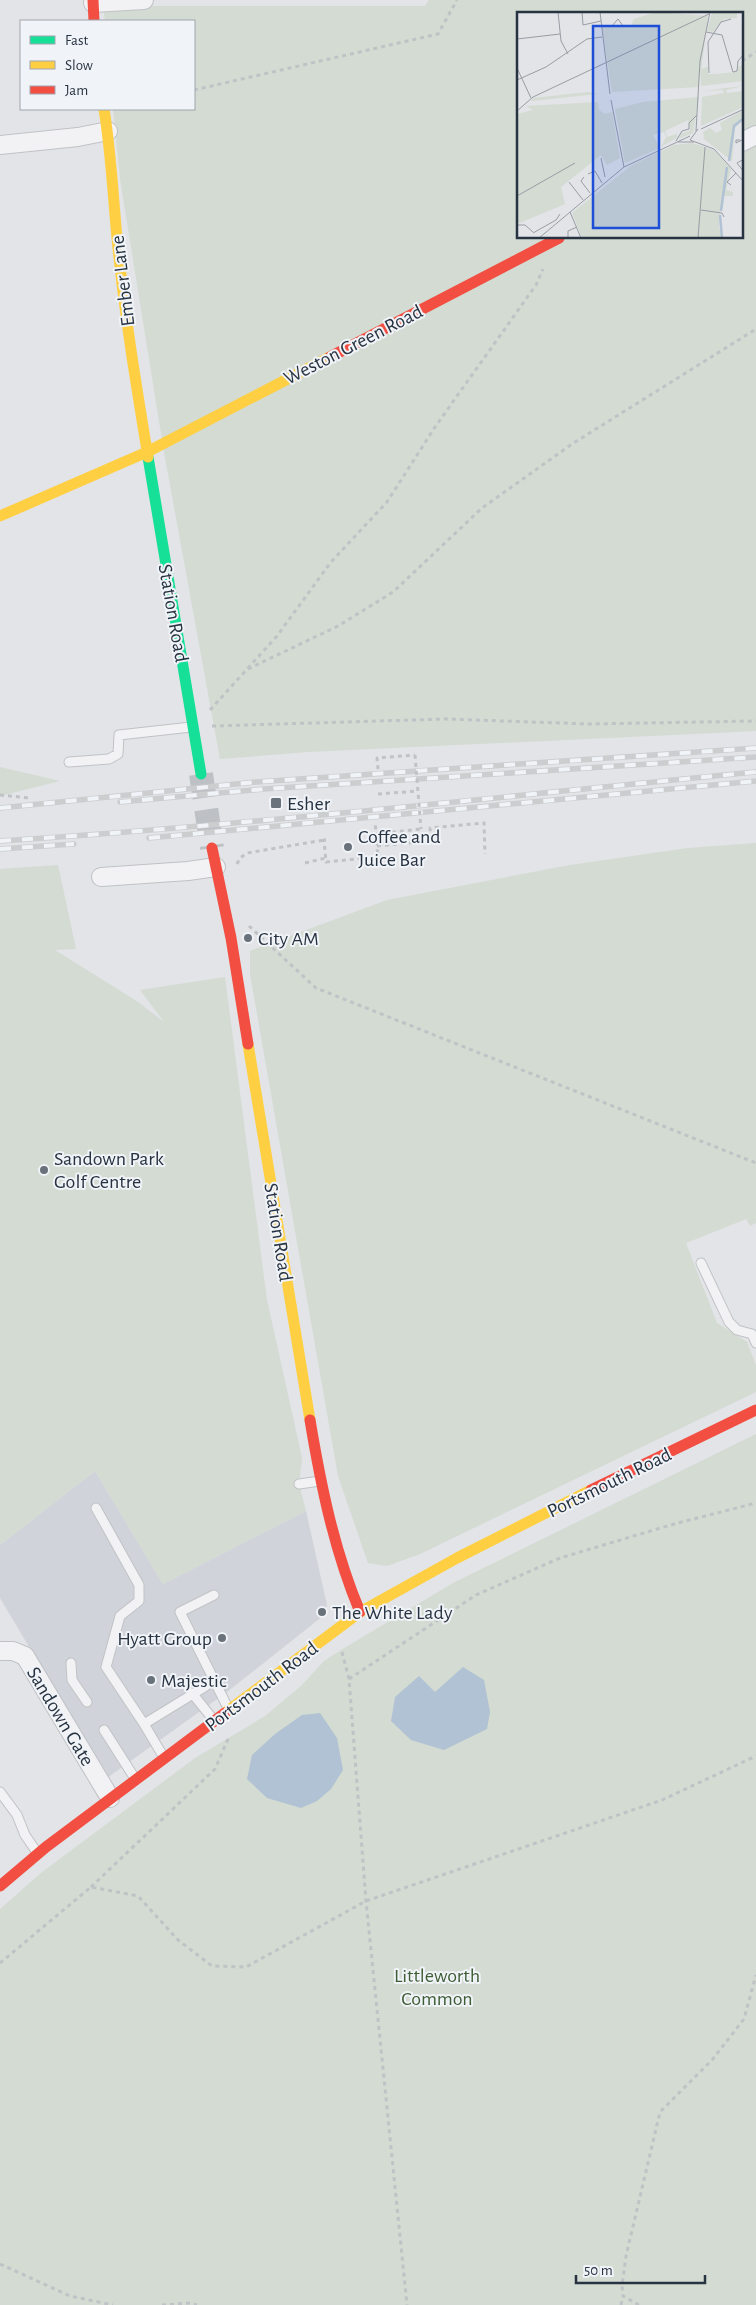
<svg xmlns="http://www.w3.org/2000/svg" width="756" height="2305" font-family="'Alegreya Sans',sans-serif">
<rect width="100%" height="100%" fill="#e2e4e7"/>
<path fill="#d0d4da" d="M95,1471l68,113 143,-73 21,94 -4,11 -96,76 -120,86 -107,-180v-53z"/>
<path fill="#d3dbd2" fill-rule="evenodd" d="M429,0h327v731l-448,21 -88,7 -56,-307 -44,-273 -7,-70h81v-88h-89l-2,-15h322zM518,14h224v224h-224z
M0,767l60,14 -60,15z
M756,843v380l-6,3 -4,-7 -60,24 31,80 30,19 9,23v27l-336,162 -33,12 -19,-3 -30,-87 -88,-502v-23l137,-51 183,-35 118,-17z
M58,865l18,84 -21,1 83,52 26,20 -24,-32 85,-13 42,323 35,158 -3,26 7,27 -143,73 -68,-113 -95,74v-676z
M756,1434v871h-756v-396l41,-36 154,-115 70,-42 36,-30 23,-25 17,-11 112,-67z"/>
<path fill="#b0c2d3" d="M463,1667l21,13 6,32 -3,17 -43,21 -33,-10 -20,-19 4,-24 24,-21 16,16z
M320,1713l17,25 6,32 -12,19 -14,12 -16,7 -34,-10 -20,-19 5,-24 23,-21 27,-19z"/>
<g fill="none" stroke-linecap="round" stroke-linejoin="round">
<path stroke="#bdc1c6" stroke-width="24" stroke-dasharray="24 12" stroke-linecap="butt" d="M201,774l11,74"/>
<defs>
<path id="lane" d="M69,762l40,-3 9,-5 1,-19 72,-8
M701,1263l28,59 8,8 15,4 4,9
M299,1484l21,-3
M96,1508l43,77v16l-19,15 -14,51 38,57
M214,1595l-34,17 48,96
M71,1663l1,17 15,22
M192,1693l20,25
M104,1730l30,47
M163,1756l-19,-32 62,-38
M0,1792l17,23 8,20 11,16"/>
<path id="street" d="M93,3l51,-3
M742,142l14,-7
M0,145l78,-8 30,-6
M101,877l87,-6 28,-4
M0,1651h13l12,5 85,142"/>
</defs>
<use href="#lane" stroke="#c0c2c5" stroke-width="11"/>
<use href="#street" stroke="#c0c2c5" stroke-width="20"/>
<path stroke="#c0c3c6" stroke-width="3" stroke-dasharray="4 4" stroke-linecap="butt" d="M742,61l14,-9
M194,90l244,-56 19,-34
M248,669l90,-43 55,-34 89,-84 90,-64 184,-115
M210,710l67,-74 54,-74 56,-60 48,-75 101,-142 7,-16
M212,726l234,-7 143,5 167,-3
M378,769l-1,-11 38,-3
M378,794l40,-3
M0,795l30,3
M376,834l45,-5
M326,840h-2l2,22 52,-5 -3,-35
M377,846l54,-5 -1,-13 54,-5 1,31
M305,863l21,-5
M237,864l3,-6 7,-5 77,-13
M249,926l67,62 440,175
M342,1652l7,27 17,222 41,404
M349,1679l127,-84 84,-37 114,-34 82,-21
M91,1887l124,-118 13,-30
M0,1963l91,-76 47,9 40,44 34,26 34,1 120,-66 296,-101 94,-44
M0,2264l70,32 43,9
M162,2305l28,-2 7,2
M621,2305l2,-9
M639,2305l-16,-9 -1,-10 4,-30 34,-144 52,-52 32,-41 12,-44"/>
<use href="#lane" stroke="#f2f2f4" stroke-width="9"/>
<use href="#street" stroke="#f2f2f4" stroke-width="18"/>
<path stroke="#16e098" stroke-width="11" d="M148,457l53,317"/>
<path stroke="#ffcf43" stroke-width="11" d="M104,109c7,43 9,86 13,129 7,73 19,146 31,219
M0,516l147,-64 183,-95
M248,1044l62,376
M225,1713l135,-101 97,-54 134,-68"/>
<path stroke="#f24e42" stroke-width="11" d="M93,0l1,21
M330,357l229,-119
M212,848l19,90 17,106
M310,1420c11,66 24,130 50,192
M591,1490l165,-80
M0,1886l46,-39 179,-134"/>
<defs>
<path id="rail" d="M120,802l144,-13 492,-32
M0,808l256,-26 500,-34
M149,838l607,-57
M0,841c253,-16 504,-45 756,-69
M0,849l74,-5"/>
</defs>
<use href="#rail" stroke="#cbcdcf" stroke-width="5.5"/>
<use href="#rail" stroke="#f0f3f7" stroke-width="4" stroke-dasharray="11" stroke-linecap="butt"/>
<path stroke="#c0c3c6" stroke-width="3" stroke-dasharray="4 4" stroke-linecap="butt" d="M415,755l6,74"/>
</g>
<g fill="#69717b" stroke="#f0f3f7" stroke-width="2">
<rect x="270" y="797" width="12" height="12" rx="2.5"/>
<circle cx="348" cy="847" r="5"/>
<circle cx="248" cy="938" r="5"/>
<circle cx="44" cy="1170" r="5"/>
<circle cx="322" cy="1612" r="5"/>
<circle cx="222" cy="1638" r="5"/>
<circle cx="151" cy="1680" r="5"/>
</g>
<g text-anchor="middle" stroke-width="4" stroke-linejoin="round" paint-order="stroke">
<g font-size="20" fill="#283341" stroke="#f0f3f7">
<text transform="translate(122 281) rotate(-97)" y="7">Ember Lane</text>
<text transform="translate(353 344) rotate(-27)" y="7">Weston Green Road</text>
<text transform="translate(174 613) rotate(80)" y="7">Station Road</text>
<text transform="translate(279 1232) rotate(81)" y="7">Station Road</text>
<text transform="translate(609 1482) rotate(-26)" y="7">Portsmouth Road</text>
<text transform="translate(261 1686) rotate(-37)" y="7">Portsmouth Road</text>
<text transform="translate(61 1716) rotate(59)" y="7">Sandown Gate</text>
</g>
<g font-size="20" fill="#283341" stroke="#f0f3f7" text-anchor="start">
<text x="287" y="810">Esher</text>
<text x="358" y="843">Coffee and<tspan x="358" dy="23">Juice Bar</tspan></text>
<text x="258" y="945">City AM</text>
<text x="54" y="1165">Sandown Park<tspan x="54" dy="23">Golf Centre</tspan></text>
<text x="332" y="1619">The White Lady</text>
<text x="212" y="1645" text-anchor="end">Hyatt Group</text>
<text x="161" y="1687">Majestic</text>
</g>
<g font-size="20" fill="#3f5d35" stroke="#f0f3f7">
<text x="437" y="1982">Littleworth<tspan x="437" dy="23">Common</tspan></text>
</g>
</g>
<g transform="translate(517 12)">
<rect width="226" height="226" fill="#e2e4e7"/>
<path d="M139,0l52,4 -9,71 -87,5 -10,-65h28l4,-8zM195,0h25v6l-13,1 -11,13 -6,-1zM226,53v16l-42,5v-17l7,-2v7h8l21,-2v-5zM226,74l-17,4 1,3 16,-2v16l-42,19 1,-29 22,-4 -1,-3 -21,1zM71,80l10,2 -67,7 2,-3zM182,85l-6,36 -15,6 4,-6 8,-2 -2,-11 -23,11 2,6 9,-3 2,3 -17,10 5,-10 -2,-5 -11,3 7,13 -35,15 -10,-54 28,-7zM81,90l1,8 6,4 7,-2 8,46 -13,7 -6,-10 -40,32 4,17 -48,20v-110l16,-4 -7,-4zM226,98v9l-8,9 -3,33 -28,-22 -1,-7 7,-4 6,5 6,-3 -2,-7zM175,131l22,7 17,19 -5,21 7,2v4h-11l-3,31 3,11h-140l-10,-25 60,-48 42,-20z" fill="#d3dbd2"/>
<path fill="none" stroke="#b0c2d3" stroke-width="2.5" d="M212,149l5,-35 10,-8M204,199l6,-44M203,203l2,23"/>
<path fill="none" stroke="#989da5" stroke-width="1" d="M41,0l3,29 7,13M65,0l1,13 18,-4M83,0l10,82M85,14h10l6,-7 5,7M189,20l16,3 11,37 4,-1 1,-10 6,-7M0,27l43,-5M0,56l14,30M192,61l-1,-31 13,-20 10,-3M0,68l29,-13 41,-28 15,-2M94,88l13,67M0,99l16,-14 176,-83M181,117l-8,11 24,9 30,33M184,117l43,-20M179,119l4,-70 10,-49M223,128h-4v3l8,-4M159,129l6,-10 7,-2v-6l8,-8M161,130h16M84,146l4,19M227,147l-7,4 7,9M71,162l7,-3 7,12M67,165l-3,4 9,12M52,170l14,18M214,173l-4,-3 9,-9M0,184l58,-33M184,198l21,3 2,4M53,200l11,26M0,213h8l8,7M16,221l23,-13 4,-6M22,226l85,-71 66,-31M51,226v-7l9,-4M181,226l7,-91"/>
<path fill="#1d4ed8" fill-opacity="0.15" stroke="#1d4ed8" stroke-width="2.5" d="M76,14h66v202h-66z"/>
<rect width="226" height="226" fill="none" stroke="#283341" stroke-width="2.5"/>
</g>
<rect x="20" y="20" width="175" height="90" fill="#f0f3f7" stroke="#a0a6ae"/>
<rect x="30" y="36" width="25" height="8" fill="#16e098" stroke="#a0a6ae"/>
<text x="65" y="45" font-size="15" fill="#283341">Fast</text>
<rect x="30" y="61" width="25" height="8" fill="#ffcf43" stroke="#a0a6ae"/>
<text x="65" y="70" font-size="15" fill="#283341">Slow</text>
<rect x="30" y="86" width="25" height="8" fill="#f24e42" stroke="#a0a6ae"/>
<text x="65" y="95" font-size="15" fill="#283341">Jam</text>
<path d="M576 2275v8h129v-8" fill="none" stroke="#283341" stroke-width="2.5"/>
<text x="584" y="2275" font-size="15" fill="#283341" stroke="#f0f3f7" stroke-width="4" paint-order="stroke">50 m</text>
</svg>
